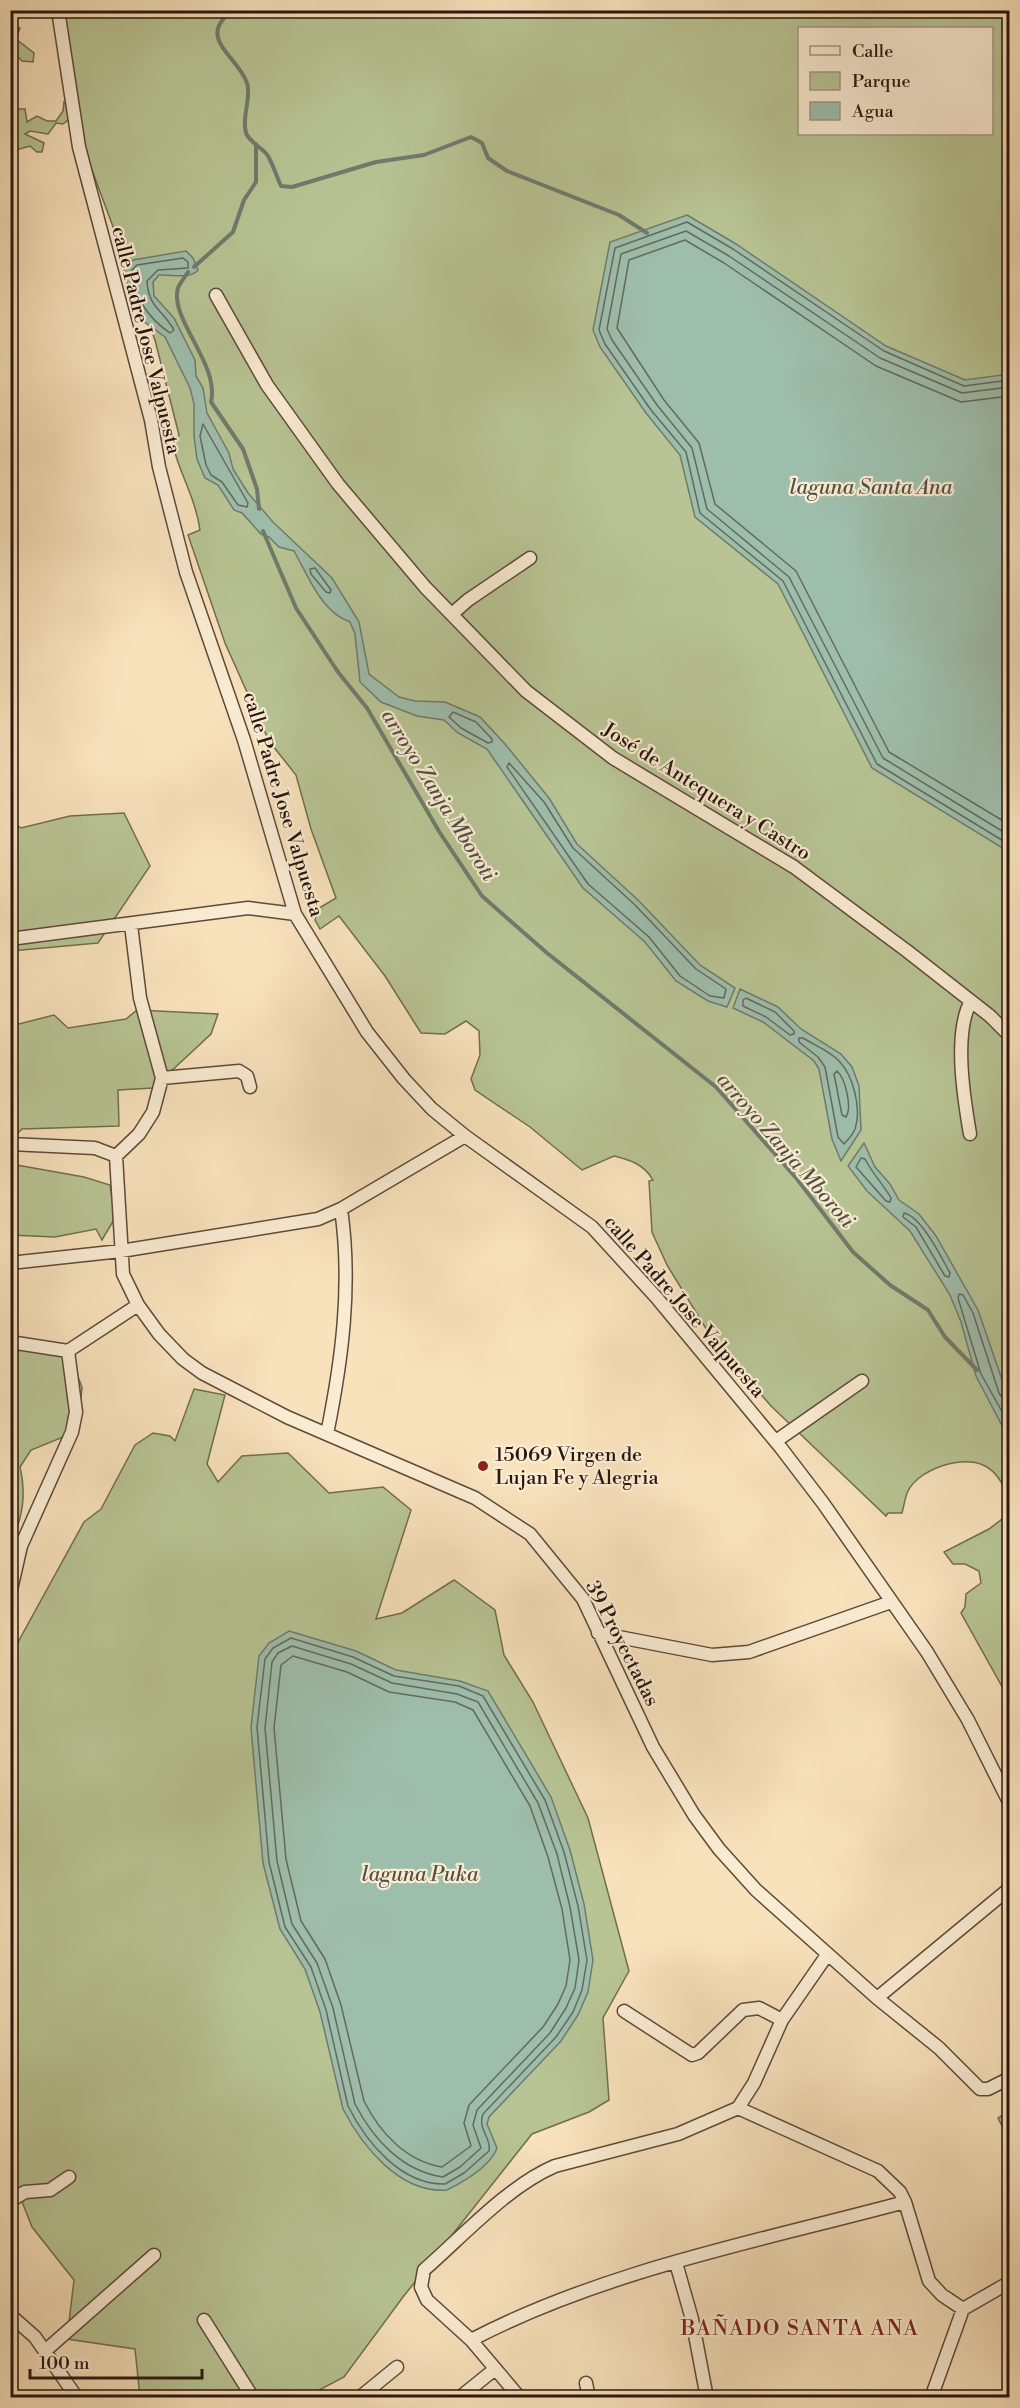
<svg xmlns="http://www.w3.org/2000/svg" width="1020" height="2408" font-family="'Libre Bodoni',serif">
<rect width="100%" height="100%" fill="#f8e2bc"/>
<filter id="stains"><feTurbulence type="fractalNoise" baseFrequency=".00333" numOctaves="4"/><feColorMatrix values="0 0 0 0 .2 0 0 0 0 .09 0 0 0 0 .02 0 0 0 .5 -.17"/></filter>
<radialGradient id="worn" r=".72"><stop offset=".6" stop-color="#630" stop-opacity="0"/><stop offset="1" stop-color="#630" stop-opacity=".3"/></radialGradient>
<path fill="#b8c494" stroke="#716d51" stroke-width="1.5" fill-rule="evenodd" d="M64,11h945v1486c-6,-12 -12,-26 -26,-32 -21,-10 -64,4 -75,26 -3,6 -4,15 -6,22h-14l-2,3 -115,-110 -61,-71 -43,-70 -15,-33 -3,-51 4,-1c-9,-16 -23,-20 -39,-24l-32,14 -52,-43 -55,-37 -4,-11 9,-24 -1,-24 -13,-10 -21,13 -24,-1 -36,-57 -46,-60 -19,13 -5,-9 1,-10 20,-12 -25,-69 -15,-54 -27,-34 -44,-98 -37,-108 12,-5c-4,-30 -20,-56 -27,-84l6,-11 -24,-95 -76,-205 -11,-15 -5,4 -7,-1 -8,11 -18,-3 -5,3 19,9 -2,9h-5l-7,-6 -14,4 -5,-3v-38h14l2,13 10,-6 10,5h9l7,-10 1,-9 12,10zM800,28h192v106h-192z
M11,23l9,5 -4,11 18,14 -1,9 -11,-1 -9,-9z
M124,813l26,53 -52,77 -87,8 -1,-131 11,8 49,-12z
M137,1010l81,4 -7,20 -58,54 -35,2 1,36 -97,3 -11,11v-114l43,-11 14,13 58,-9z
M11,1164l73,13 26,8 5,33 -13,22 -6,-11 -41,8 -44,-2z
M21,1342l50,17 11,28 -4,44 -47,19 -11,17c7,29 2,50 -9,78v-201z
M194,1389l31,6 -18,69 11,18 24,-26 46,-3 41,40 54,-6 28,23 -35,109 26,-6 52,-33 41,30 9,45 29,47 55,116 41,153 -26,47 6,82 -20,12 -57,22 -129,163 -59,80 -38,20h-166l-5,-48 -68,-10 7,-59 -42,-53 -11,-28h-10v-544l73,-133 17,-13 34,-64 18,-12 17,3 5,5z
M1009,1502v197l-48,-86 4,-6 1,-13 15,-11 -2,-12 -14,-7h-12l-9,-12 45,-23 17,-13z
M1009,2111v29l-11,-22z"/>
<path fill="#9ebeac" stroke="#707b6d" stroke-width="1.5" d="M687,215l49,29 150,102 79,34 44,-6v478l-137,-84 -94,-184 -83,-67 -15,-62 -34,-42 -46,-66 -7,-17 17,-88z
M186,251l7,7 5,12c-9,10 -26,4 -39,5l-6,7 1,14 20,22 21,42 1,16 7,12 4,25 22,40 4,16 15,24 25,29 59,56 27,44 10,52 30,23 16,4 30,1 35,15 25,27 44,54 28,46 62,57 61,64 35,23 -8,19 -19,-6 -32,-20 -31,-39 -62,-54 -96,-139 -29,-16 -14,-13 -27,-4 -36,-14 -21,-20 -5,-48 -5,-12c-29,-10 -41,-45 -56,-71l-15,-4 -10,-10 -8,-3 -19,-21 -8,-3 -16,-25 -13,-7 -8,-19 -3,-23v-32l-4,-16 -25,-51 -22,-16 -12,-23 -7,-29 9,-9z
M740,989l38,18 23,22 40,25 11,13 7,19 2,44 -20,31 -9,-22 -13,-70 -5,-8 -51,-39 -30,-14z
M864,1143l11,24 15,17 9,16 20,14 17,22 42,74 31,90v39l-33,-63 -15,-54 -11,-27 -40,-64 -43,-40 -19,-25z
M289,1631l67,20 40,19 64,11 28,10 63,106 19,53 14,54 9,56 -5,32 -10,23 -17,26 -72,76 -2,7 10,24c-7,19 -32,33 -50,42 -47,4 -85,-44 -104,-81l-23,-97 -15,-43 -25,-40 -17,-66 -12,-135 8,-72 10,-13z"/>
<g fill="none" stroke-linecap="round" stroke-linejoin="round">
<path stroke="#646a5d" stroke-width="1.5" d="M183,258l5,4v6l-30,2 -11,11c1,26 16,29 27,49l-4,3c-23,-16 -34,-34 -39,-62l6,-6z
M1010,380l-46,6 -80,-35 -151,-102 -46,-27 -72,26 -16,82 6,14 46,66 35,42 14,61 83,68 94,183 133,81
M1010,387l-48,6 -82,-35 -151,-102 -43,-25 -65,23 -14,75 5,11 45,65 35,43 15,61 82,68 94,181 127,78
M1010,396l-49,6 -85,-36 -152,-103 -39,-23 -56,20 -12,68 47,72 35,43 16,61 81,67 93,181 121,73
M203,424l45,79 -1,4 -9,-2 -16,-23 -11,-7 -5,-10 -6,-29z
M315,568l16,22 -1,3 -4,-1 -15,-18 -1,-5z
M453,712l23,10 16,17v3l-4,1 -27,-15 -12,-11z
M509,763l35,39 29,46 62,57 61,64 30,20 -2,9 -14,-2 -30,-20 -31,-39 -61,-53 -81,-117z
M746,998l29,14 19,19v3l-4,1 -24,-18 -23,-11v-6z
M799,1038h4c11,7 27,13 36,23 14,14 23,48 16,68 -2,5 -7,11 -11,15l-6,-7 -13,-70 -7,-10 -19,-15z
M837,1071c9,8 15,37 9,46l-4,-2 -8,-41z
M861,1158l4,1c7,14 18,25 26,39l-1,4 -4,-1 -30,-34z
M904,1213c18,4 37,44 46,60l-1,4 -4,-1 -29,-49 -13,-10z
M1010,1401l-7,-2 -4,-6 -26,-80 -10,-18 -4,-1 -1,4 23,76 29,52
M291,1638l62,19 41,19 65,10 24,10 62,104 19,52 14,54 9,54 -5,30 -9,22 -17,25 -73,77c-6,15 9,24 6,37l-25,22 -19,11c-44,1 -79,-42 -97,-78l-22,-96 -15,-43 -26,-40 -16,-65 -12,-135 8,-68 8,-11z
M292,1646l59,18 41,19 65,11 21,8 60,101 19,51 13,53 9,53 -4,28 -9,20 -16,25 -73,77 -4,15 8,23 -21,19 -17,10c-41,-6 -70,-38 -88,-73l-22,-96 -16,-45 -25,-39 -15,-63 -12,-133 7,-66 6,-9z
M293,1656l54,16 42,20 66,10 18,8 57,96 18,51 14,52 8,51 -4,26 -8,18 -15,23 -74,78 -5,18 7,23 -29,21c-36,-6 -62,-34 -78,-66l-23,-96 -16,-46 -24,-38 -15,-62 -12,-131 7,-63z"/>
<path stroke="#707b6d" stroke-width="4" d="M233,10c-38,28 4,45 14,73 5,16 -6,33 -1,50 3,9 17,15 22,23 5,9 9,21 13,30l11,1 84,-25 48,-7 47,-18 11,6 6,15 19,13 112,44 28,18
M194,267l39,-35 11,-32 12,-18v-38
M188,272c-3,5 -8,11 -10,16 -9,31 42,76 33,114l32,47 14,40 2,20
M263,531l33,77 42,64 29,36 73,125 42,63 65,57 169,134 81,92 56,73 37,33 38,25 17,27 32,33"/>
<defs>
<path id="minor" d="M58,10l21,137 72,273 8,47 27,105 58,168 51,174 72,118 37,47 28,30 33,27 127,91 64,70 125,151 42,55 104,149 41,68 42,84
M216,295l51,90 71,99 87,103 101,104 87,67 181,109 113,84 83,65 20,20
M452,614l16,-14 62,-42
M10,939l238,-31 47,6
M162,1078l77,-7 8,5 3,11
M970,1134c-6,-35 -17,-101 1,-133
M10,1144l85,4 21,8 7,118 15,31 21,29 24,25 19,14 85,44 188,81 55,36 53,65 70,148 41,68 25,34 37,41 121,108 62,50 41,41h8l22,-11
M116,1156l23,-22 14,-22 9,-34 -22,-80 -9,-73
M10,1263l111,-12 197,-32 23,-10 124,-73
M10,1342l58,9
M327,1434c15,-74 25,-149 14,-225
M776,1441l86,-60
M10,1594l11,-48 51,-114 4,-20 -8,-61 70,-46
M598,1633l114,22 37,-3 142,-50
M877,1998l133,-110
M624,2011l68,44 6,-2 45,-43 16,-2 23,12
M738,2108l140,63 22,21 5,10 24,79 13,14 21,14
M10,2201l15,-9 25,-2 19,-13
M676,2263l16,56 15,79
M10,2315l25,22 42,61
M204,2320l49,78
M471,2340c134,-70 289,-99 434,-138
M45,2351l109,-96
M586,2383l3,15
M359,2398l38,-31
M459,2398l36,-29
M520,2398l-49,-58 -44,-40 -6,-13 3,-17c39,-34 84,-84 131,-104l123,-32 60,-26 16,-25 28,-63 45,-65
M931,2398l32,-89 47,-27"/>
</defs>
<use href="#minor" stroke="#5e493a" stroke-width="15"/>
<use href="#minor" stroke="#faecd3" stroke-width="12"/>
</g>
<circle fill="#8f2418" stroke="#faecd3" stroke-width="2" cx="483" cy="1466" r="6"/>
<g text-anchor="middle" stroke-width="4.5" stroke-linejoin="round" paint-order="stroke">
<g font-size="20" fill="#2a160e" stroke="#faecd3">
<text transform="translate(147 340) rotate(76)" y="7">calle Padre Jose Valpuesta</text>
<text transform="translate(707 791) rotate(32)" y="7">José de Antequera y Castro</text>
<text transform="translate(284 804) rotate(73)" y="7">calle Padre Jose Valpuesta</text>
<text transform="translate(685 1306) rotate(49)" y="7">calle Padre Jose Valpuesta</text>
<text transform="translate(623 1643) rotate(63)" y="7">39 Proyectadas</text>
</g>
<g font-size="20" fill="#2a160e" stroke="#faecd3" text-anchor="start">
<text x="495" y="1461">15069 Virgen de<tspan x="495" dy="23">Lujan Fe y Alegria</tspan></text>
</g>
<g font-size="21" font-style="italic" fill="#535145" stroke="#faecd3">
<text x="871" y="494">laguna Santa Ana</text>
<text transform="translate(439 795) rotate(58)" y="7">arroyo Zanja Mboroti</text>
<text transform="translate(786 1150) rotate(49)" y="7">arroyo Zanja Mboroti</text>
<text x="420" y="1881">laguna Puka</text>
</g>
<g font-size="21" letter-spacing="1.5" fill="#7a1f14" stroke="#faecd3">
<text x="800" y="2335">BAÑADO SANTA ANA</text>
</g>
</g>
<rect width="1020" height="2408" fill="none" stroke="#f8e2bc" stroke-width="36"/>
<rect x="12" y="12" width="996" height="2384" fill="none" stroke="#2a160e" stroke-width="3"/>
<rect x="18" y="18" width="984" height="2372" fill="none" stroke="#2a160e" stroke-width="1.5"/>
<rect x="798" y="27" width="195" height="108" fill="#faecd3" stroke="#a79684" stroke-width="1.5"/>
<rect x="810" y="46" width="30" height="9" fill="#faecd3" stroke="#a79684" stroke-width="1.5"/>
<text x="852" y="57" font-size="18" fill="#2a160e">Calle</text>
<rect x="810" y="72" width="30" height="18" fill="#b8c494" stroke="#a79684" stroke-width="1.5"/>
<text x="852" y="87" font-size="18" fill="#2a160e">Parque</text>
<rect x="810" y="102" width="30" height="18" fill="#9ebeac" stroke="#a79684" stroke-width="1.5"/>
<text x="852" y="117" font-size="18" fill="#2a160e">Agua</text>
<path d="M30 2369v9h172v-9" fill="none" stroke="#2a160e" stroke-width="3"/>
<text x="39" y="2369" font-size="18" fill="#2a160e" stroke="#faecd3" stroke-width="4.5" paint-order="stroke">100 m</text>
<rect width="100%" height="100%" filter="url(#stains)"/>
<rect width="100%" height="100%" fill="url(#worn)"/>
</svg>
